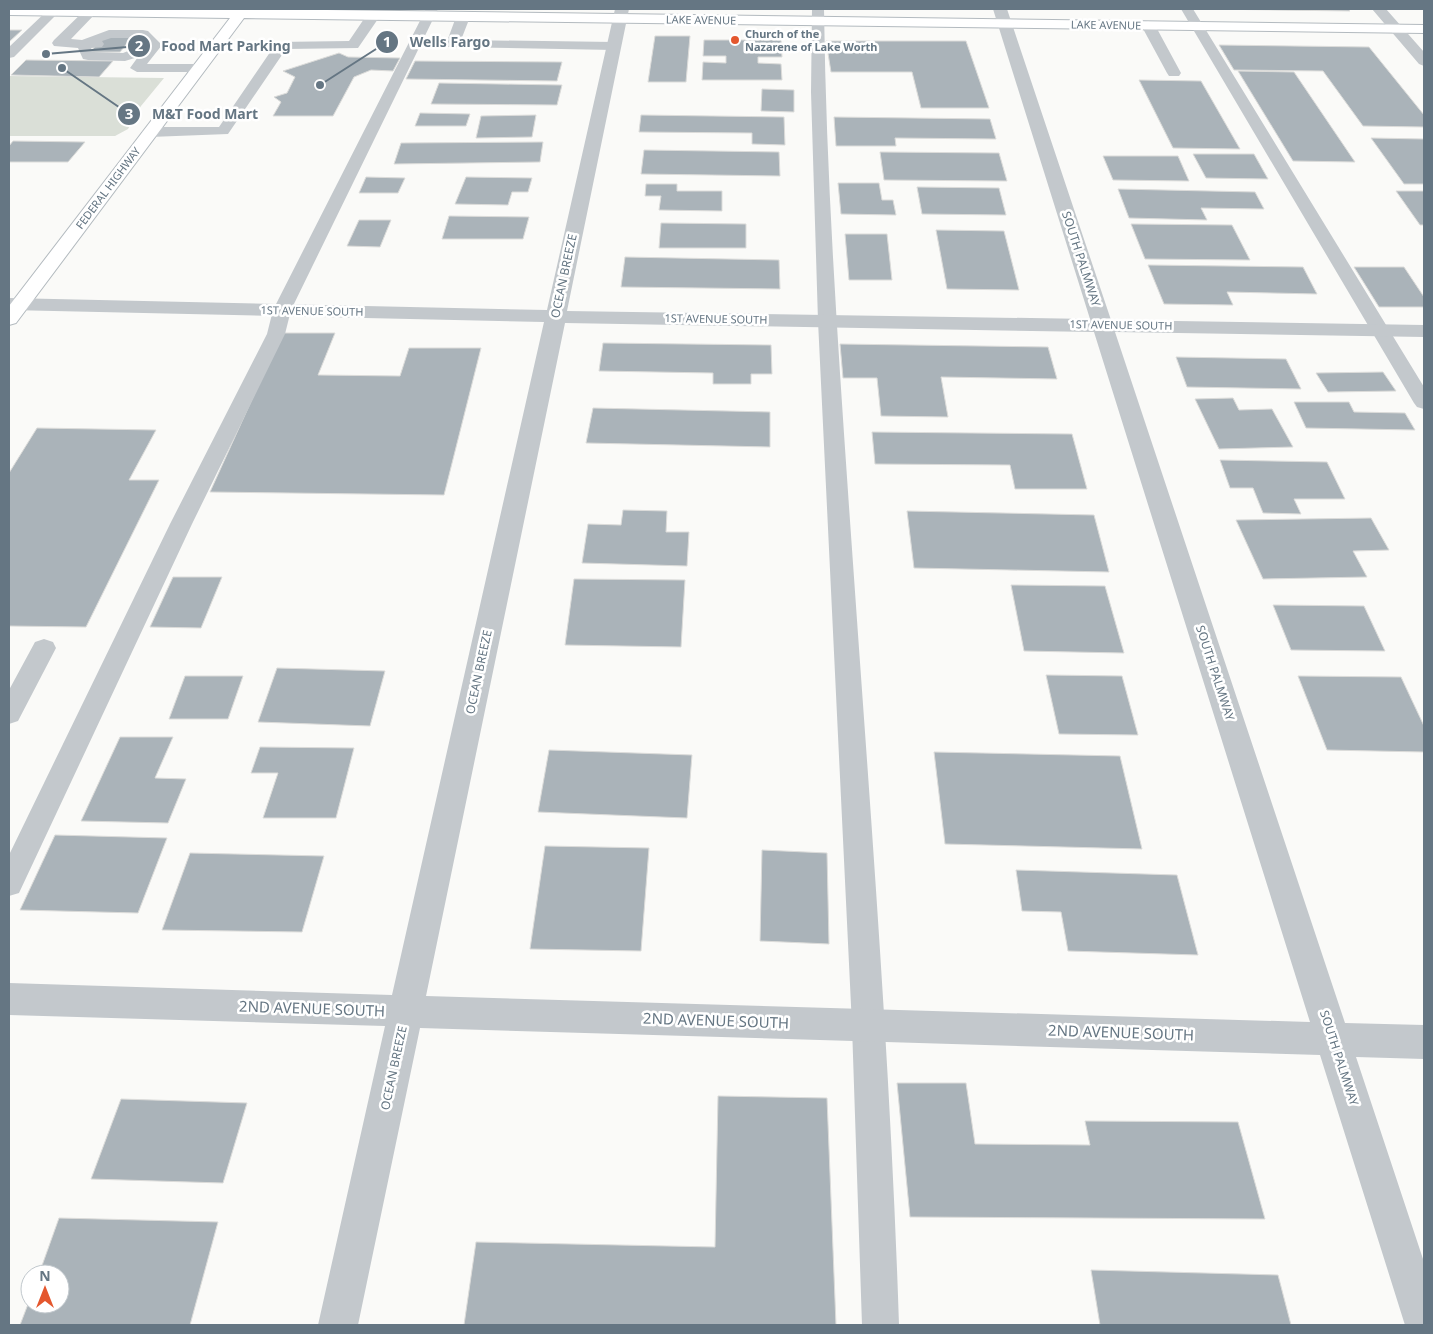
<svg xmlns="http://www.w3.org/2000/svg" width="1433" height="1334" font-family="'Noto Sans',sans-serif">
<rect width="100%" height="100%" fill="#fafaf8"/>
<path fill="#dadfd7" d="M9,76l155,2 -23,28 -13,23 -13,7h-106z"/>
<path fill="#aab3b9" stroke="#dcdcda" d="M1206,9h142l2,2z
M9,30h13l-13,12z
M105,36h28l-13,16h-30z
M655,36h35l-4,46h-38z
M704,40h77l1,17h-24v6l23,1 1,16h-80l1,-18 23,1v-7h-23z
M826,41h140l23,67h-68l-9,-36h-81z
M1219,45l150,2 55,68v12l-61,-1 -40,-55 -89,-1z
M339,53l9,4 52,1 -7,13 -22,-1 -17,7 -21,39h-60l8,-14 -7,-5 13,-4 8,-16 -12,-6z
M26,60l87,1 -14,16 -88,-2z
M415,61l147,1 -5,19 -151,-2z
M1238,71l56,1 61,90 -62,-1z
M1139,80l62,1 39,68 -67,-1z
M439,83l123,2 -5,20 -126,-1z
M762,89l32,1v22l-33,-1z
M420,113l50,1 -4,12h-51z
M536,115l-4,22 -56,1 5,-22z
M641,115l143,2 1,28 -33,-1v-11l-113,-1z
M834,117l156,2 6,20 -101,-1 1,8h-60z
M1371,138l53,1v45h-20z
M13,141l72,1 -17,20h-59v-16z
M543,142l-3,20 -146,2 7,-21z
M644,150l135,2 1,24 -139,-2z
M880,152l119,1 8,28 -123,-1z
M1193,154h61l14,25 -62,-1z
M1103,156h75l11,25 -76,-1z
M366,177l39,1 -7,15h-39z
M466,177l66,1 -4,14h-16l-4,13 -53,-1z
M838,183h41l3,17h11l3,15 -55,-1z
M646,184h31v7h45v20l-63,-1 2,-14h-16z
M917,187l82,1 7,27 -84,-1z
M1118,189l137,3 9,17 -63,-1 6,12 -78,-2z
M1396,191h28v34h-4z
M449,216l80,1 -6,22h-81z
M359,220h32l-11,27 -33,-1z
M661,223l85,1v24h-87z
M1131,224l101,1 18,35 -105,-1z
M936,230l68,1 15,59 -72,-1z
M845,234h42l5,46h-43z
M625,257l154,3 1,29 -159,-2z
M1148,265l155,2 14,27 -90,-2 6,13 -69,-1z
M1354,267h50l20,30v10h-45z
M282,333h53l-17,42 82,1 9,-28h72l-37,147 -234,-3z
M603,343l168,2 1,29h-21v10h-38v-11l-114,-2z
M840,344l208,3 9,32 -116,-2 7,40 -67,-1 -4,-38h-34z
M1176,357l110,2 15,30 -114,-2z
M1383,372l13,19 -68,1 -12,-19z
M1233,398l6,12 33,-1 21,38 -74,2 -24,-50z
M1294,402h55l5,10 51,1 10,17 -109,-2z
M593,408l177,4v35l-184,-4z
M37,428l119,2 -27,50h30l-73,147 -77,-1v-153z
M872,432l200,2 15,55h-72l-5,-24 -135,-1z
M1220,460l107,2 18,37h-51l7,15 -38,-1 -10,-25h-23z
M623,510l44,1 -1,21h23l-2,34 -105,-3 6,-39 33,1z
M907,511l187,4 15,57 -195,-4z
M1371,518l18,32 -36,1 14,26 -104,2 -27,-59z
M173,577h49l-21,51 -51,-1z
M574,579l111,1 -4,67 -116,-2z
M1011,585l94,1 19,67 -100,-2z
M1273,605l91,1 21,45 -94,-1z
M277,668l108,3 -15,55 -112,-4z
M1046,675l76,1 16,59 -79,-1z
M185,676h58l-15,43h-59z
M1298,676l103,1 23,49v26l-97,-2z
M120,737h53l-18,41 31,1 -18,44 -87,-2z
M260,747l94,1 -18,70h-73l15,-45h-27z
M549,750l143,5 -5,63 -149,-6z
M934,752l186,4 22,93 -197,-5z
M55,835l112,3 -29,75 -118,-3z
M545,846l104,2 -8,103 -111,-2z
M762,850l65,3 2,91 -69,-3z
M190,853l134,3 -22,76 -140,-2z
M1016,870l161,5 21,80 -130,-4 -7,-39 -39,-1z
M897,1083h69l9,61 115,1 -5,-24 153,1 27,97 -355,-2z
M718,1096l109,2 9,227h-372l12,-83 239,5z
M121,1099l126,4 -24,80 -132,-4z
M59,1218l159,4 -28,103h-170l10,-26v5h30v-30h-21z
M1091,1270l187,5 13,50h-191z"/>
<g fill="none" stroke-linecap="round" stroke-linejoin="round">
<defs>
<path id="secondary" d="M9,9h242l1173,16v8l-1180,-15 -228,305 -7,2v-19l221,-288 -221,-3z"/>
</defs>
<use href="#secondary" stroke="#b3babf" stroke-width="2"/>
<path fill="#c3c8cc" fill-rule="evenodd" d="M49,9h10l1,2 -46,46 -5,1v-11z
M86,9h10l1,3 -26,27 11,1 27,-10h34l5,1 14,14 -15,19h52l7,4 -7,4h-62l-7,-4 8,-11 -13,4 -37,-1 -5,-1 -5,-11 -24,-2 -2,-3 2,-3zM111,38h29l6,6 -23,9 -30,-1 -2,-4 11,-1 2,-3 -2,-3z
M426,9h12l-147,301 -6,24 -93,190 -173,369 -10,3v-41l161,-331 97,-190 6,-24z
M812,9h12c2,161 13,322 24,483 19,278 42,555 51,833h-37l-10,-299 -34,-705 -7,-229z
M1181,9h12l231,378v22l-7,-2 -3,-4z
M373,12l7,4 -22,32 -72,1 -58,85 -78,3 -5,-2 -3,-3 3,-3 5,-2h69l58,-85 72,-1 19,-28z
M463,13l7,4 -9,23 153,2 7,4 -7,4 -166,-3 -2,-3 10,-27z
M1148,21l7,4 26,48 -2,3h-10l-2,-3 -26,-48z
M44,639l9,3 3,6 -38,73 -9,3v-34l26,-48z"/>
<path fill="#c3c8cc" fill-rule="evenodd" d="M615,9h14l-62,302 523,8 -97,-310h14l104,311 313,5v12l-309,-5 230,691 79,2v34l-68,-2 68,205v63h-19l-1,-3 -84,-267 -900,-27 -62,297h-40l67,-299 -376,-11v-32l383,12 152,-673 -535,-12v-12l538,12zM565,323l529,9 216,690 -884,-26z
M1372,9h14l38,43v14l-5,-2z"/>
<use href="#secondary" fill="#fff" fill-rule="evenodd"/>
</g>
<circle fill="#e4572e" stroke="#fff" stroke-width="2" cx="735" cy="40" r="5"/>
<g text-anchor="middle" stroke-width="5" stroke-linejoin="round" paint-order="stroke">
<g font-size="11" fill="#657683" stroke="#fff">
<text transform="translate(701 20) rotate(1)" y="4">LAKE AVENUE</text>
<text transform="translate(1106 25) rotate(1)" y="4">LAKE AVENUE</text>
<text transform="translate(108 188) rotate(-53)" y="4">FEDERAL HIGHWAY</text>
<text transform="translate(312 311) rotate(1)" y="4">1ST AVENUE SOUTH</text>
<text transform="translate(716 319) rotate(1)" y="4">1ST AVENUE SOUTH</text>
<text transform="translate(1121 325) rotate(1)" y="4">1ST AVENUE SOUTH</text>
</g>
<g font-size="11" font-weight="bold" fill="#657683" stroke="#fff" text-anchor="start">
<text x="745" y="38">Church of the<tspan x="745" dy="13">Nazarene of Lake Worth</tspan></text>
</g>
<g font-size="12" fill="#657683" stroke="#fff">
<text transform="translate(1081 259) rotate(72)" y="4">SOUTH PALMWAY</text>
<text transform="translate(564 276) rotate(-78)" y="4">OCEAN BREEZE</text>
<text transform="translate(479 672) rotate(-78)" y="4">OCEAN BREEZE</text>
<text transform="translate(1215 673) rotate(72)" y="4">SOUTH PALMWAY</text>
<text transform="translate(1339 1058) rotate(72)" y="4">SOUTH PALMWAY</text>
<text transform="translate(394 1068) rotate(-78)" y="4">OCEAN BREEZE</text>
</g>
<g font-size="15" fill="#657683" stroke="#fff">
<text transform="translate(312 1009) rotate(2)" y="5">2ND AVENUE SOUTH</text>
<text transform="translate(716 1021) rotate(2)" y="5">2ND AVENUE SOUTH</text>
<text transform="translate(1121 1033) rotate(2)" y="5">2ND AVENUE SOUTH</text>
</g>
</g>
<path fill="none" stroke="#657683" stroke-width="2" d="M320 85L387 42M46 54L139 46M62 68L129 114"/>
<g fill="#657683" stroke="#fff" stroke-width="2">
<circle cx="320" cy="85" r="5"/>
<circle cx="46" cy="54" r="5"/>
<circle cx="62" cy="68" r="5"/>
<circle cx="387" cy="42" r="12"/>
<circle cx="139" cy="46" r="12"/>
<circle cx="129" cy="114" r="12"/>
</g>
<g font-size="15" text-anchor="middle" font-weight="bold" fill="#fff">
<text x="387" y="47">1</text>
<text x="139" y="51">2</text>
<text x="129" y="119">3</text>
</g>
<g font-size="14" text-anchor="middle" font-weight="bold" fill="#657683" stroke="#fff" stroke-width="5" stroke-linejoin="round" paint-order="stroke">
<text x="450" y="47">Wells Fargo</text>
<text x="226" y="51">Food Mart Parking</text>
<text x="205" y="119">M&amp;T Food Mart</text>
</g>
<rect width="1433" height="1334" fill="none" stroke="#657683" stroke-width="20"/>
<g transform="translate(45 1289)"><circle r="24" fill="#ffffff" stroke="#c1c8cd"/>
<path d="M0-4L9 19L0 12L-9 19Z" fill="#e4572e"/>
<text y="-8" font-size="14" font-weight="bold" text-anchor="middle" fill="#657683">N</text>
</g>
</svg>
